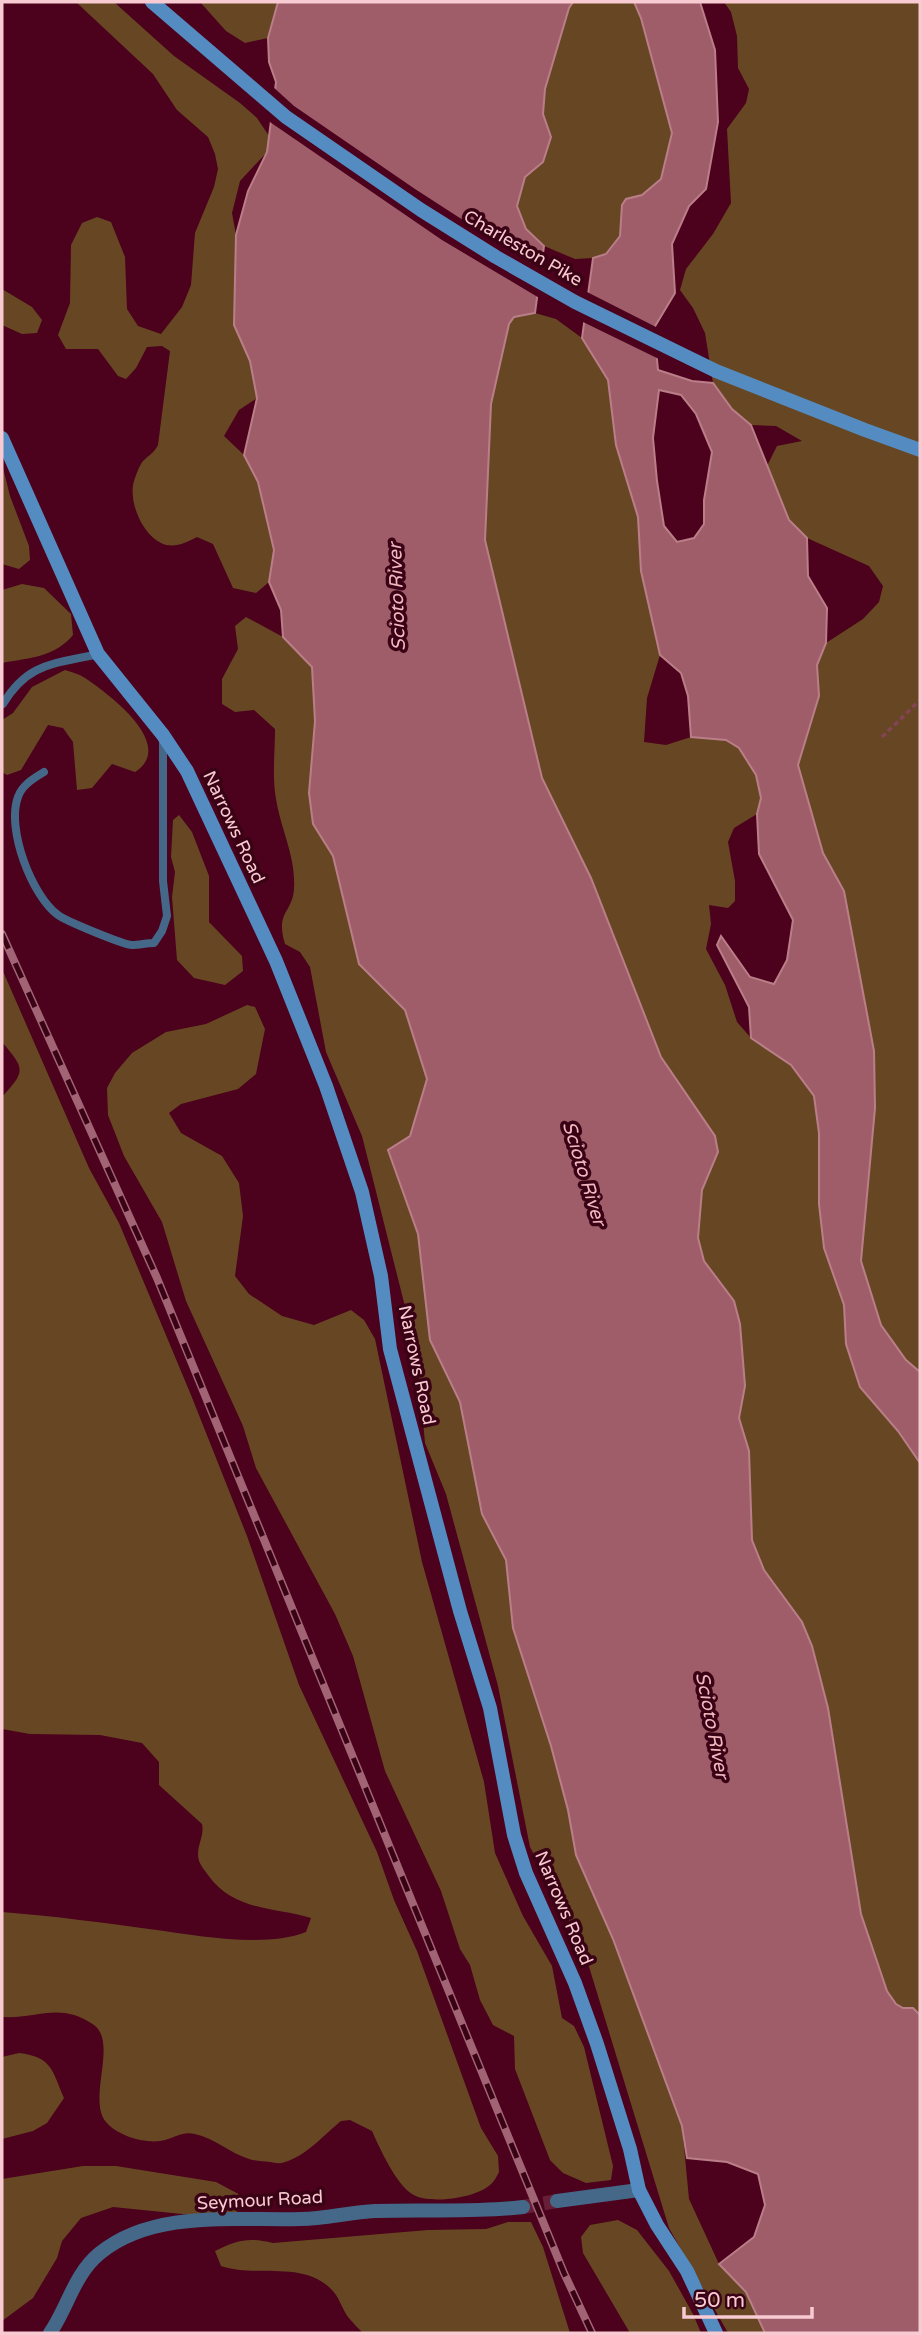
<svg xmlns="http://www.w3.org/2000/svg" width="922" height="2335" font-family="'Varela Round',sans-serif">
<rect width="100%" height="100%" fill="#4c011c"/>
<path fill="#674723" d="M76,2h38l60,54 66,47 17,15 12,18 -2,16 -27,29 -8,32 4,22 -2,90 16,36 7,37 -18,12 -15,26 20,19 14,27 16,68 -5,32 -13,11 -23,-5 -20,-44 -16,-7c-11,6 -24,12 -36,6 -19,-9 -33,-42 -27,-62 2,-6 5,-15 9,-20 6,-6 11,-8 15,-16l12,-94 -8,-5 -15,1 -11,21 -10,11 -8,-3 -20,-27h-32l-8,-14 12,-32 1,-58 11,-22 15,-6 14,5 14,35 2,52 11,17 23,8 21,-27 9,-22 4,-52 19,-46 4,-18 -3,-15 -7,-17 -31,-27 -24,-36z
M200,2h78l-10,36 -23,5 -19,-12z
M573,2h61l7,16 31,114 -11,47 -19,16 -16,4 -4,7 -2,30 -14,18 -13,4 -18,1 -31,-13 -18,-17 -9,-23 8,-29 18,-15 8,-25 -8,-23 2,-25 24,-81z
M724,2h196v1370l-14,-12 -25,-36 -20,-63 14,-153 -31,-217 -21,-38 -25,-88 21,-69 -2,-31 5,-16 4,-6 37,-24 16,-17 4,-16 -14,-20 -62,-28 -18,-18 -22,-54 10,-20 25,-5 -26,-15 -25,-1 -19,-16 -19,-26 -8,-50 -12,-25 -13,-18 6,-21 27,-35 18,-31 -4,-74 19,-26 3,-14 -11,-21 -1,-32 -6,-24z
M2,289l30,18 10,13 -5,13 -15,1 -20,-9z
M535,313l21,6 26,19 26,42 8,65 22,72 3,54 19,84 -13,43 -3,44 22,3 25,-8 35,2 13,9 17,27 5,23 -4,16 -23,14 -6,14 7,39v20l-7,7 -19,-3 2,19 -5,25 19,36 12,37 14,16 40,27 23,31 5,37v70l5,45 20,57 2,39 14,43 38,44 22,32v552l-7,-7h-10l-7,-4 -9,-13 -26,-77 -33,-206 -26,-86 -39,-52 -11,-30 -3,-89 -10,-33 6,-32 -11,-85 -30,-40 -6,-23 4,-48 16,-38 -3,-16 -54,-79 -70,-179 -49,-100 -57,-238 6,-136 18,-80 4,-7z
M2,464l8,32 19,50 1,14 -11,9 -17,-5z
M22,584l22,4 27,26 2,21c-18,22 -44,23 -71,28v-73z
M246,617l37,20 29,30 3,54 -6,72 4,31 20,32 26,108 46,46 22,69 -17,57 -22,14 30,84 12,106 30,62 22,112 24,46 7,68 38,118 17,64 8,45 37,84 69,187 7,73 30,65 27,28 19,41h-37l-59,-105 -86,-281 -53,-100 -32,-161 -52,-192 -21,-51 -8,-89 -55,-218 -36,-84 -16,-85 -10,-15 -15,-8c-10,-33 8,-31 9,-56 2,-31 -13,-58 -18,-89 -4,-22 -1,-47 -1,-70l-21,-19 -19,2 -13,-8v-25l16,-30 -3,-23z
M65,670c6,2 14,4 20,8 24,16 92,67 50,94l-23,-8 -20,24 -15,2 -4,-48 -10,-14 -15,-3 -27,45 -14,5 -5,-3v-52l11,-7 19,-26z
M179,815l13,17 17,44v46l33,34 1,15 -18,14 -31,-7 -17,-18 -5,-63 3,-25 -4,-15 2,-37z
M2,969l87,199 30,55 72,172 56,141 52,149 78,167 17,48 23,51 64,177 17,28 1,16c-2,4 -5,10 -9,13 -14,13 -61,20 -78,9 -16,-10 -32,-45 -40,-63l-22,-11 -9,1c-16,13 -35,35 -56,41 -5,2 -10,1 -15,0 -7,-1 -15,-1 -21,-3 -19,-6 -35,-21 -54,-25 -12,-3 -19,3 -30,6 -17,5 -48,-4 -59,-18 -19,-23 12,-79 -12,-97 -34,-24 -57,-6 -92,-8v-105c52,4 103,11 155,18 42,6 109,18 149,2l5,-14c-38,-11 -77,-7 -103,-43 -3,-4 -7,-9 -9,-14 -4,-14 6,-24 3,-37l-43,-39v-23l-17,-19 -42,-8 -70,-1 -28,-5v-632c24,-26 23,-28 0,-55z
M247,1005l8,2 10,22 -9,45 -18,15 -57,15 -12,9 12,20 41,23 17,27 4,33 -8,60 14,18 33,22 32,9 37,-15 13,10 11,19 47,223 62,220 11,71 28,63 29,50 10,52 12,8 10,21 29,119 -2,14 -25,3 -23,-10 -13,-13 -35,-91 -1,-33 -21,-11 -13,-25 -10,-35 -10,-16 -19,-58 -56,-120 -32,-115 -18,-42 -79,-146 -13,-42 -57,-125 -24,-79 -38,-66 -16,-41 -1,-27 8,-15 17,-20 34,-21 40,-8z
M19,2053c33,4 33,17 45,45l-17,25 -14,8 -31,8v-82z
M83,2166h33l100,16 28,15 2,7 -12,10 -42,1 -79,-8 -32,11 -19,23 -5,17 -24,40 -31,23v-142z
M618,2220l19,10 32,41 24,43 8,19h-71l-47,-80 -2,-16 9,-12z
M508,2222h23l12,25 27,86h-207c-5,-5 -10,-10 -15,-16 -6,-8 -9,-21 -17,-28 -29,-29 -75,-11 -110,-23l-6,-15c22,-11 34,-14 58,-8l155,-13 58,-1z"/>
<path fill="#9f5d69" stroke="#ba7e88" stroke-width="2" fill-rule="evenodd" d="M278,2h295l-4,6 -24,81 -2,25 8,23 -8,25 -18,15 -8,29 9,23 18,17 -9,67 -21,4 -5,7 -18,80 -6,136 57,238 49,100 70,179 54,79 3,16 -16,38 -4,48 6,23 30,40 6,23 5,62 -6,32 10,33 3,89 12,30 38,52 10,24 16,62 33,206 26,77 9,13 7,4h10l7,7v318h-155l-19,-41 -27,-28 35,-27 11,-32 -7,-31 -31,-12 -40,-4 -5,-32 -69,-187 -37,-84 -8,-45 -17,-64 -38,-118 -7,-68 -24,-46 -22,-112 -30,-62 -12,-106 -30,-84 22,-14 17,-57 -22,-69 -46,-46 -26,-108 -20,-32 -4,-31 6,-72 -3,-54 -29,-30 -2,-27 -12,-28 5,-32 -16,-68 -14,-27 13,-57 -7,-37 -16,-36 2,-90 12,-44 19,-39 9,-70 -7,-20 -1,-24z
M634,2h66l15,48 3,72 -12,67 -17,17 -17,38 3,49 -21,35 4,42 34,11 21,2 19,26 19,16 38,95 18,18 1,38 19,32 -1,35 -9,22 2,31 -21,69 25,88 21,38 30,160 1,57 -14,153 20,64 25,35 14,12v91l-22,-32 -38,-44 -14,-43 -2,-39 -20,-57 -5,-44v-71l-5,-37 -23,-31 -40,-27 -2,-31 -32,-62 4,-9 29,41 24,7 13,-24 6,-40 -34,-66 -2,-40 4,-16 -5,-23 -17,-27 -13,-8 -35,-3 -3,-41 -7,-23 -21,-18 -19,-84 -3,-54 -22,-72 -8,-65 -26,-42 11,-80 13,-4 14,-18 2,-31 4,-6 16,-4 19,-16 11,-46 -31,-115zM659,390l22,5 15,19 16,38 -8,48v24l-10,14 -17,4 -13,-16 -7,-45 -4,-43z"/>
<path fill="#4c011c" d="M272,86l22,20 121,83 82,53 48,27 -4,30 -99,-59 -175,-120z
M585,291l73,37 3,32 -80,-39z"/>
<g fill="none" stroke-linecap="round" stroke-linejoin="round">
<path stroke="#661f37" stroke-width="14" stroke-dasharray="14 7" stroke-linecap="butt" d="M523,2207l34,-6"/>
<path stroke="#844357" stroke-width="3.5" stroke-dasharray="5 3.5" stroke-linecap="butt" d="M882,737l38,-37"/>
<path stroke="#456889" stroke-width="8" d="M3,704c25,-42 52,-40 95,-50
M44,772c-10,6 -22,13 -26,25 -12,32 14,99 40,118 8,6 66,30 74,30 7,0 15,-2 22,-2l8,-12 5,-15 -4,-35v-143"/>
<path stroke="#456889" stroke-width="14" d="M557,2201l82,-11
M50,2333c18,-26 24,-59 50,-80 54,-44 136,-32 201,-34 24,0 49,-7 74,-8 49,-2 99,2 148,-4"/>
<path stroke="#548cc2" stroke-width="14" d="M152,2l134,115 135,93 75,47 79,45 141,69 149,59 55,20
M2,438l96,216 65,81 24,36 89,190 50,125 36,106 19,84 9,73 70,262 30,97 24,127 12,38 49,110 22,61 33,105 9,41 18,35 30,46 29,62"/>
<defs>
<path id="rail" d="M2,934l155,344 407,995 28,60"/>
</defs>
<use href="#rail" stroke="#a16475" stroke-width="8"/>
<use href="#rail" stroke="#3a0315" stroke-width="5" stroke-dasharray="16" stroke-linecap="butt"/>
</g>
<g text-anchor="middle" stroke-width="7" stroke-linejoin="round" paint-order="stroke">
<g font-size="18" fill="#f8cad1" stroke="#3a0315">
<text transform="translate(523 248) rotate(30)" y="6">Charleston Pike</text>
<text transform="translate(234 827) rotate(65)" y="6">Narrows Road</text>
<text transform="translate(417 1365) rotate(78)" y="6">Narrows Road</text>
<text transform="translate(564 1908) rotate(67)" y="6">Narrows Road</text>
<text transform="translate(260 2200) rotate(-3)" y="6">Seymour Road</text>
</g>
<g font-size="19" font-style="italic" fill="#f3b7c0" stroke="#3a0315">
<text transform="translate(396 597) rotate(-92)" y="7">Scioto River</text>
<text transform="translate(585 1173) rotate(73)" y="7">Scioto River</text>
<text transform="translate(713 1725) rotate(79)" y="7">Scioto River</text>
</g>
</g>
<rect width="922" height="2335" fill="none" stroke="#f8cad1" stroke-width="7"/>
<path d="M684 2307v10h128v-10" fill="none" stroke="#f8cad1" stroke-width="3.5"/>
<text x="694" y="2307" font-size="21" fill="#f8cad1" stroke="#3a0315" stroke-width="5" paint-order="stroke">50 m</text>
</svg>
